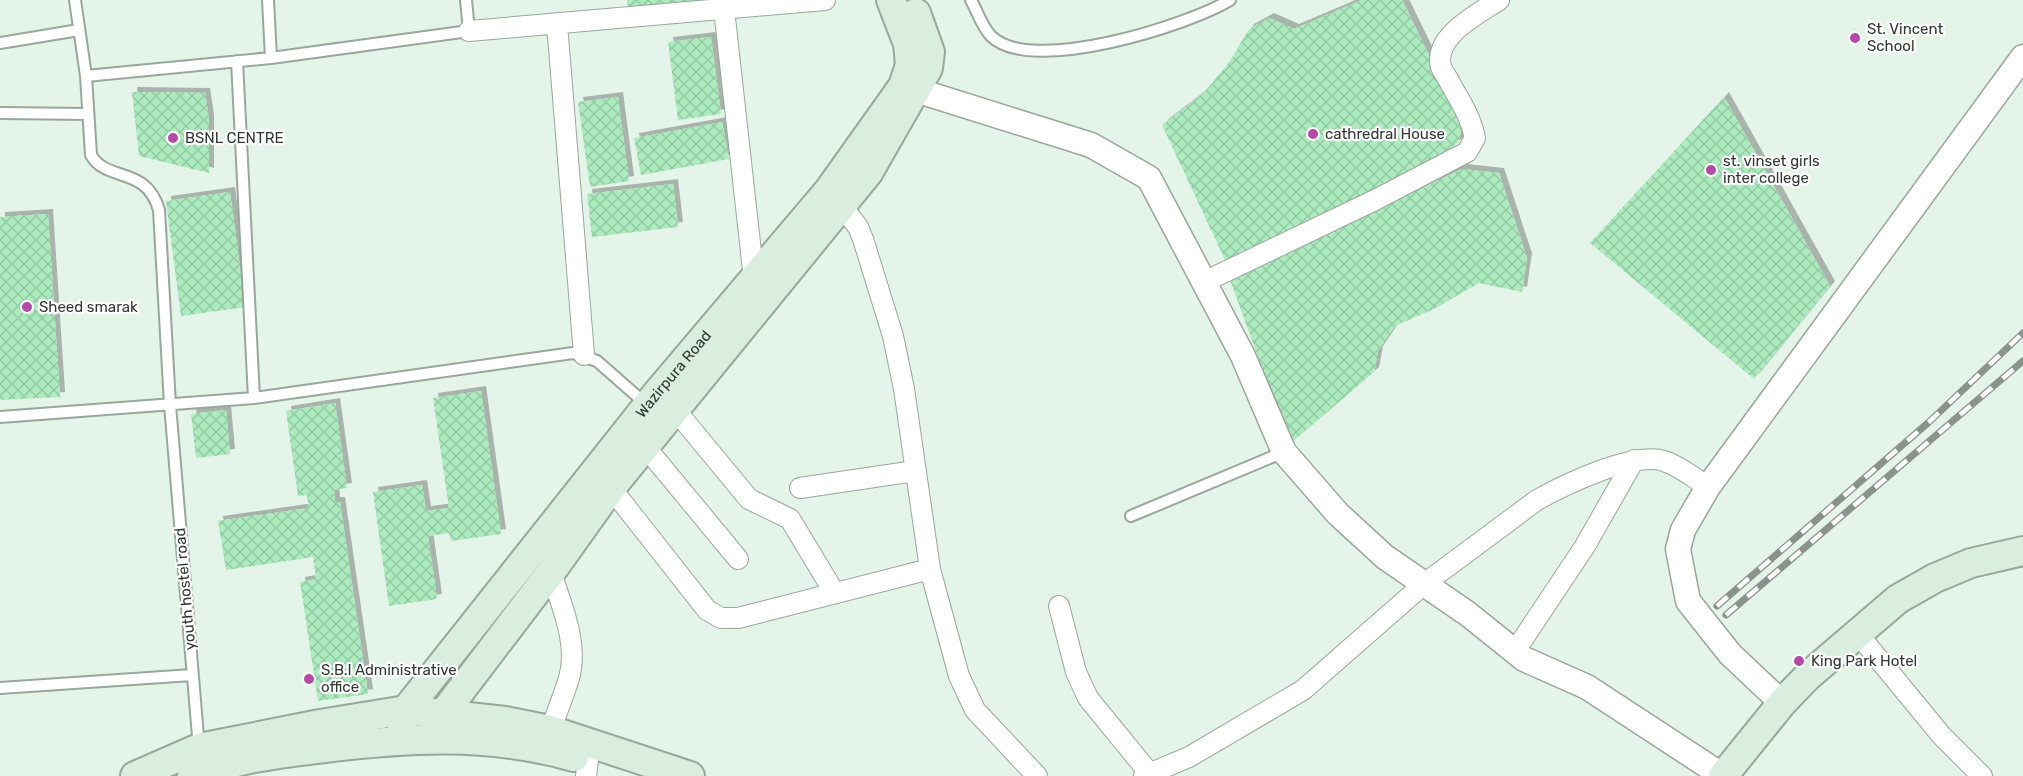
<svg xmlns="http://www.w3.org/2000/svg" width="2023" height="776" font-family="Rubik,sans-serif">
<defs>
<pattern id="building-cross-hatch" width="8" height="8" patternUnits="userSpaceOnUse" patternTransform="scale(1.5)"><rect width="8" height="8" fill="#abebbd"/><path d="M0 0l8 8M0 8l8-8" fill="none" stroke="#94caa3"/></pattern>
<filter id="shadow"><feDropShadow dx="5" dy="-5" stdDeviation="0" flood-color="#0004"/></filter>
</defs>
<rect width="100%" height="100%" fill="#e5f4e9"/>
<path fill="url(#building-cross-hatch)" filter="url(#shadow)" d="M627,0h86l-84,15z
M1362,0h40l60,123 -3,19 -33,23 -200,97 -64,-137 41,-31 27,-33 19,-32 20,-11 25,11z
M711,37l10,77 -43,6 -10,-78z
M132,92l73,1 4,27v53l-70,-17z
M618,97l11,84 -39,6 -12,-85z
M1724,97l106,189 -76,93 -164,-136z
M722,122l7,37 -88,16 -7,-37z
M1462,169l37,4 28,85 -5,34 -43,-9 -45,26 -39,17 -17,25 -4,21 -84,72 -60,-164z
M673,184l5,43 -86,10 -5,-43z
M230,192l15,115 -64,9 -15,-115z
M48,214l12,183 -60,3v-183z
M481,391l20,143 -50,7 -2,-8 -21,3 9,63 -48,7 -16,-114 49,-7 4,26 23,-3 -16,-110z
M335,403l12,85 -13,2 1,12h5l28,192 -50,7 -18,-119 16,-3 -3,-22 -87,13 -8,-49 91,-13 -2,-13 -9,1 -12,-85z
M226,410l4,44 -34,4 -5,-44z"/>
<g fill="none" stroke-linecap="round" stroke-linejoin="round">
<defs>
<path id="service" d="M75,0l11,76 5,79c16,28 55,10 68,55l11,195 29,343
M268,0l3,58
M971,0c6,11 11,27 20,36 39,40 198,-11 239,-36
M0,43l79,-13
M237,61l17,337
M86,76l185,-18 198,-27 -3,-31
M0,113l88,1
M0,417l254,-19 319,-45 24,8 50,44
M1131,516l153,-64
M0,688l192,-13"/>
<path id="minor" d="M724,9l30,270
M557,24l27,331
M469,31l356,-31
M835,197l23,30 5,12 30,97 11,53 26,180 29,107 16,34 62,66
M1204,282l173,-83 90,-47 8,-14c-4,-21 -15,-37 -25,-55 -2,-5 -7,-11 -9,-16 -8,-31 37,-53 58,-67
M667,400l82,99 41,20 44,73
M638,438l100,121
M611,488l96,122 14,8h17l192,-49
M800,488l115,-17
M1059,606l17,66 12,26 62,76
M1858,634l83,101 41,41
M1515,651l70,-105 49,-86
M548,741c5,-22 15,-42 21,-63 10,-35 -8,-73 -18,-106
M586,776l2,-16
M1144,776l45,-19 114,-67 121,-106 113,-84c27,-15 97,-49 127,-39 16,5 30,17 44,26"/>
<path id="tertiary" d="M903,86l188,59 58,33 94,178 41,96 54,62 47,43 83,57 56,45 63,28 136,89
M1782,703l-52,-49 -42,-53 -10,-52 5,-19 25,-43 315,-430"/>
<g id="secondary">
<path id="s1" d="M400,739l6,-29 252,-318 171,-202 74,-104 7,-21 -2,-21 -17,-44"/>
<path d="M437,739l6,-25 108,-142 60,-84 257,-315 60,-105 2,-16 -14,-39"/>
<path d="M135,776l64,-28 121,-24 86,-14 99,11 45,9 140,46"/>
<path d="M192,776c39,-16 82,-22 124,-27 89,-11 170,-17 258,8"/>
<path d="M1723,776l59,-73 26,-27 90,-77 37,-21 36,-15 52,-12"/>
</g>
</defs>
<use href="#service" stroke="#98a79c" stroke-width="14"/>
<use href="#minor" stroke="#98a79c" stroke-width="22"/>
<use href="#tertiary" stroke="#98a79c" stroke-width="27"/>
<use href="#secondary" stroke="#98a79c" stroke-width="32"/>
<use href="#service" stroke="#fff" stroke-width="10"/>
<use href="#minor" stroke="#fff" stroke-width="20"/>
<use href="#tertiary" stroke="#fff" stroke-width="24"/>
<use href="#secondary" stroke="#d9eedf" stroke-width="28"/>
<defs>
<path id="rail" d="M1717,606l212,-184 94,-89
M1726,615l297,-254"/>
</defs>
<use href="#rail" stroke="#89938c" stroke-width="7"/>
<use href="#rail" stroke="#fff" stroke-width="4.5" stroke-dasharray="14" stroke-linecap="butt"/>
</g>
<g fill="#b649a8" stroke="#fff" stroke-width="2">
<circle cx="1855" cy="38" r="6"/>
<circle cx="1313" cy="134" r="6"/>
<circle cx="173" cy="138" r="6"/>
<circle cx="1711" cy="170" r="6"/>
<circle cx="27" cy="307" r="6"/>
<circle cx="1799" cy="661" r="6"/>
<circle cx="309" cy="679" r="6"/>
</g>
<g text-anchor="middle" stroke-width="4.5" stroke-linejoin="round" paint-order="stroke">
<g font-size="15" fill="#313733" stroke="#fff" text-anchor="start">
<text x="1867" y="34">St. Vincent<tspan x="1867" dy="17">School</tspan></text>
<text x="1325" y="139">cathredral House</text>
<text x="185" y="143">BSNL CENTRE</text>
<text x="1723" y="166">st. vinset girls<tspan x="1723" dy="17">inter college</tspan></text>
<text x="39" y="312">Sheed smarak</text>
<text x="1811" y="666">King Park Hotel</text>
<text x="321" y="675">S.B.I Administrative<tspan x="321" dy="17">office</tspan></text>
</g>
<g font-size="15" fill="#313733" stroke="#fff">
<text dy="5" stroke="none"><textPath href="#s1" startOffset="459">Wazirpura Road</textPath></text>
<text transform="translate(185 589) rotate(-95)" y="5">youth hostel road</text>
</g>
</g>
</svg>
